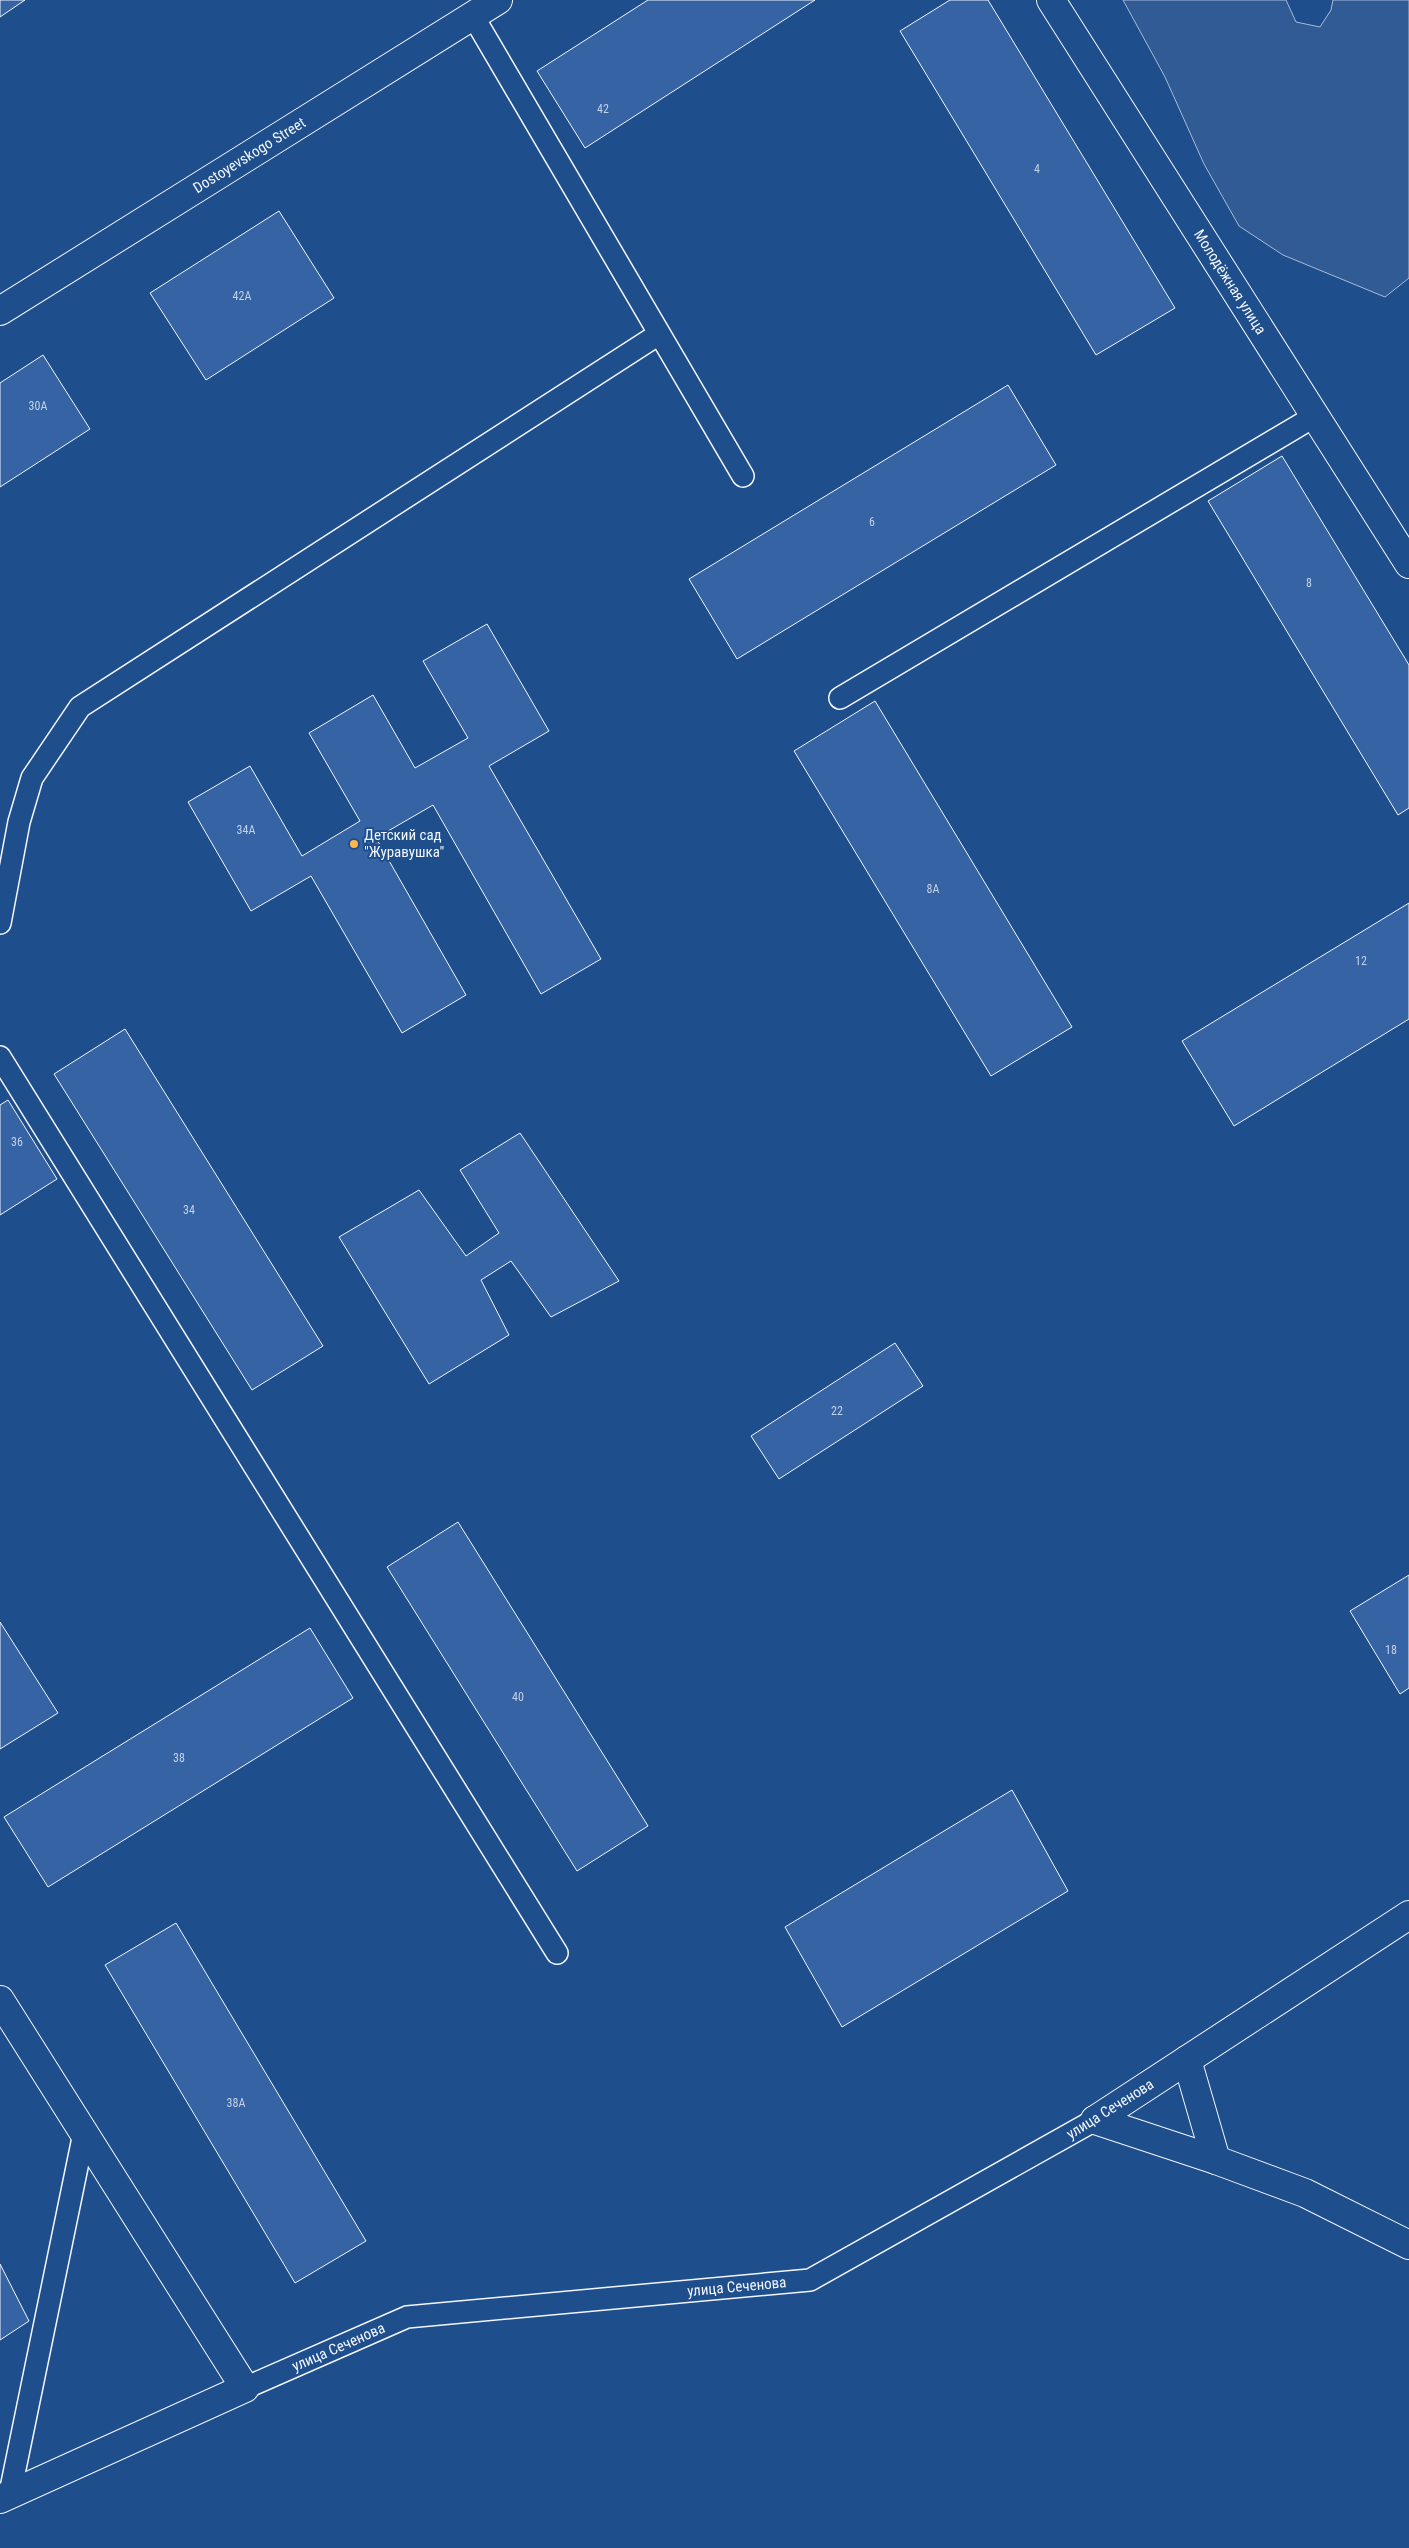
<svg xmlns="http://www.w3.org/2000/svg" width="1409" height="2548" font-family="'Roboto Condensed',sans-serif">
<rect width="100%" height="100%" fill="#1f4e8c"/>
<path fill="#305b95" stroke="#a8bbd7" d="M1123,0h163l10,22 24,5 11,-17 2,-10h76v278l-24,19 -102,-42 -44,-29 -35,-62 -39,-87z"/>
<path fill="#3563a3" stroke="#f2f6ff" d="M0,0h25l-25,17z
M648,0h167l-230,148 -48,-77z
M950,0h38l187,308 -79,47 -196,-324z
M279,211l55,87 -128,82 -56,-87z
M43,355l47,74 -90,58v-104z
M1008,385l48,80 -319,194 -48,-80z
M1282,456l127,209v143l-11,7 -190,-314z
M487,624l62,107 -60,35 112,193 -60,35 -108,-189 -57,33 90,157 -64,38 -91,-157 -60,35 -63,-109 62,-36 52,90 58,-35 -51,-88 64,-38 42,73 53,-30 -45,-77z
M875,701l197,326 -81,49 -197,-325z
M1409,903v116l-175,107 -52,-85z
M125,1029l198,317 -71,44 -198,-316z
M8,1100l49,79 -57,36v-110z
M520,1133l99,148 -68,36 -40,-56 -30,19 28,55 -80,49 -90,-147 80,-47 47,66 33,-23 -39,-63z
M895,1343l28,43 -144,93 -28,-43z
M458,1522l190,304 -71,45 -190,-304z
M1409,1575v113l-9,6 -50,-83z
M0,1622l58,91 -58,36z
M310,1628l43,70 -305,189 -44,-70z
M1012,1790l56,101 -226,136 -57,-100z
M176,1923l190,318 -71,42 -190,-318z
M0,2264l29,57 -29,19z"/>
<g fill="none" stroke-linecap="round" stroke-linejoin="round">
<defs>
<g id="lane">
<path d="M473,16l270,460"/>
<path d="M840,698l475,-282"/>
<path d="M0,923l19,-101 13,-44 48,-71 579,-373"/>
<path d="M0,1057l557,896"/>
<path id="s1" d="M245,2388l162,-71 403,-37 285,-160"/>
<path d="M10,2493l74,-360"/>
</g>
<g id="street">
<path id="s2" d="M1051,0l358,564"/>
<path id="s3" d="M0,311l498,-311"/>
<path d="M0,2000l245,388 -245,111"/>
<path d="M1187,2060l29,100"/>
<path d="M1095,2120l314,-205"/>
<path d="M1095,2120l121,40 89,33 104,52"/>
</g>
</defs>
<use href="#lane" stroke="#f2f6ff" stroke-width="24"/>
<use href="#street" stroke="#f2f6ff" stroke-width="30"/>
<use href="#lane" stroke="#1f4e8c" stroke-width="21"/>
<use href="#street" stroke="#1f4e8c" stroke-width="28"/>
</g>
<circle fill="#ffb74d" stroke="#1f4e8c" stroke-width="2" cx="354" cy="844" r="5"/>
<g text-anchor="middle" stroke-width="4" stroke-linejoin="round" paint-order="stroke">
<g font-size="12" fill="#c3d1e8">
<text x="603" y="113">42</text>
<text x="1037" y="173">4</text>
<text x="242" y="300">42А</text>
<text x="38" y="410">30А</text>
<text x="872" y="526">6</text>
<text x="1309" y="587">8</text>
<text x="246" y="834">34А</text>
<text x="933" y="893">8А</text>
<text x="1361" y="965">12</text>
<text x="17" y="1146">36</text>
<text x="189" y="1214">34</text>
<text x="837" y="1415">22</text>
<text x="1391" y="1654">18</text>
<text x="518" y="1701">40</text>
<text x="179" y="1762">38</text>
<text x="236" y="2107">38А</text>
</g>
<g font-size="15" fill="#f2f6ff" stroke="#1f4e8c">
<text dy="5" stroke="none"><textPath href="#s3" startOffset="294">Dostoyevskogo Street</textPath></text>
<text dy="5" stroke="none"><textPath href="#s2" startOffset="334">Молодёжная улица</textPath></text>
<text transform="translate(1110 2109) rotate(-32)" y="5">улица Сеченова</text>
<text dy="5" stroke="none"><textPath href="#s1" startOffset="508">улица Сеченова</textPath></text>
<text dy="5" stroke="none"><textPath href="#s1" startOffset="102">улица Сеченова</textPath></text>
</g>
<g font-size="15" fill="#f2f6ff" stroke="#1f4e8c" text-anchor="start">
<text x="364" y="840">Детский сад<tspan x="364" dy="17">"Журавушка"</tspan></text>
</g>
</g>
</svg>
